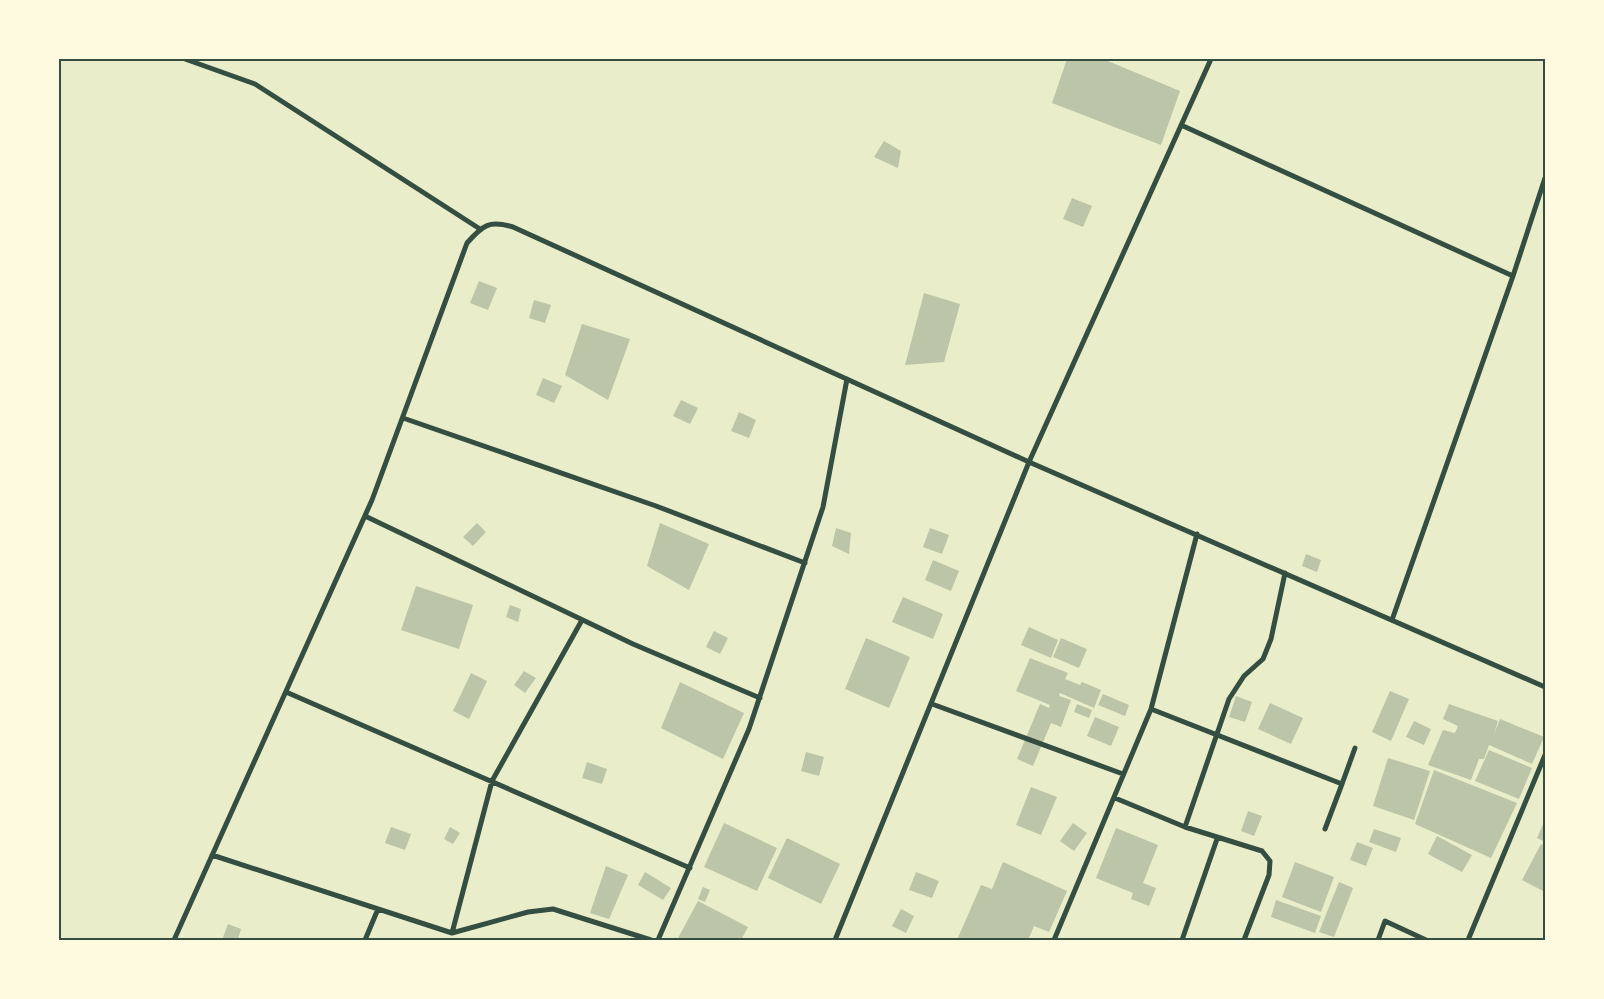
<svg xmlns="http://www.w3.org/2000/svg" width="1604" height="999" font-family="Quicksand,sans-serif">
<rect width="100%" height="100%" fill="#e9edc9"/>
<path fill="#bcc5a7" d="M1067,59h36l77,32 -19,54 -109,-42z
M884,141l17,10 -3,17 -24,-11z
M1072,198l20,8 -9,21 -20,-8z
M479,281l18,7 -9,22 -18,-7z
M924,293l36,11 -16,58 -39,3z
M534,300l17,5 -6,18 -16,-5z
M582,324l48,15 -22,61 -43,-25z
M543,378l19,8 -8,17 -18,-8z
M681,400l17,8 -8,16 -17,-8z
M739,412l17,8 -7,18 -18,-7z
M477,523l9,9 -13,14 -10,-9z
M660,523l49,21 -20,46 -42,-24z
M836,528l15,5 -2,21 -17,-8z
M930,528l19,7 -7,19 -19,-7z
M1306,554l15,6 -4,12 -15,-6z
M933,560l26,11 -8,20 -26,-11z
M416,586l57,19 -14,44 -58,-19z
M903,597l40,17 -10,25 -41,-17z
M510,605l11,4 -3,13 -12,-5z
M1029,627l29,13 -7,18 -30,-13z
M714,631l14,7 -8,16 -14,-7z
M866,638l44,19 -21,51 -44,-19z
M1061,638l26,11 -8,19 -26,-11z
M1030,658l38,15 -3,6 15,6 2,-3 19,8 -7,18 -34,-15 -1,3 12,4 -10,27 -10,-4 -18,43 -16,-7 23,-55 9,4 1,-3 -34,-14z
M524,671l12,7 -11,15 -11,-8z
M471,673l16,8 -18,38 -16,-8z
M680,682l64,31 -21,46 -62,-31z
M1390,691l19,8 -18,42 -19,-9z
M1103,694l26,11 -4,11 -27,-11z
M1236,696l16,6 -7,20 -16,-5z
M1270,703l33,15 -12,26 -33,-15z
M1077,704l15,6 -3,8 -15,-6z
M1449,704l49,17 -4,13 6,-15 44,18 -12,27 -43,-19 -5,14h-5l-8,21 -43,-15 15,-35 12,3 3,-7 -15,-7z
M1095,717l24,10 -8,19 -24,-10z
M1414,721l17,8 -7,16 -18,-8z
M1489,750l43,18 -13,31 -44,-18z
M806,752l18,5 -5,19 -18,-5z
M1388,758l42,13 -16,49 -41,-14z
M587,762l20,7 -5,15 -20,-6z
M1434,770l83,33 -26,55 -76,-34z
M1031,787l26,10 -16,38 -25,-10z
M1248,811l14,5 -8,20 -13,-5z
M1545,820v22l-8,-4z
M724,823l53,25 -20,43 -53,-24z
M1073,823l14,10 -13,18 -14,-10z
M391,827l20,7 -6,16 -20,-7z
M450,827l10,6 -7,11 -9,-5z
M1116,828l42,17 -15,38 13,5 -7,18 -18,-7 2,-6 -37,-15z
M1374,829l27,9 -5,14 -27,-10z
M1437,836l35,19 -10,17 -34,-18z
M787,838l53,26 -19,40 -53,-26z
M1357,842l16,6 -7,18 -16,-6z
M1541,844l4,2v46l-23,-12z
M1003,862l64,29 -18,41 -15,-6 -5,12 4,2h-76l24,-55 11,4z
M1295,862l39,15 -13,35 -39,-15z
M606,866l22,9 -19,44 -19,-6z
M645,872l26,16 -8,12 -25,-15z
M916,872l23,9 -7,17 -23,-8z
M1339,882l14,6 -19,49 -15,-5z
M703,887l7,3 -5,12 -7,-3z
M1276,900l45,16 -6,17 -44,-16z
M698,901l50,26 -7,13h-64z
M901,909l13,7 -8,17 -14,-7z
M228,924l13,5 -3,10 3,1h-19z"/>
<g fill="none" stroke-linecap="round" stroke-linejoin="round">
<path stroke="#344e41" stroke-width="5" d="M185,59l70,25 225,145
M1181,125l332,151
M403,418l253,88 149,57
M365,516l268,128 127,54
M1392,620l121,-344 32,-98
M286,692l404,176
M932,704l191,70
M1151,709l191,75 -17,45
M1342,784l13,-36
M1115,798l70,29 77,24 8,10 -1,14 -25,65
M1185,827l44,-128 15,-23 19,-17 8,-20 14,-66
M212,855l240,78 76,-21 25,-3 98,31
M452,933l40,-152 90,-161
M174,940l198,-440 95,-257c16,-18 22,-23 46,-16l516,235 516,225
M365,940l13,-31
M658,940l91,-211 74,-222 24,-128
M835,940l194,-478 182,-403
M1054,940l97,-231 46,-175
M1182,940l35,-101
M1378,940l7,-19 41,19
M1468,940l77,-185"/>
</g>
<rect width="1604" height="999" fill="none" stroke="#fefae0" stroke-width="120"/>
<rect x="60" y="60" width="1484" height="879" fill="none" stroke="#344e41" stroke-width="2"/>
</svg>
